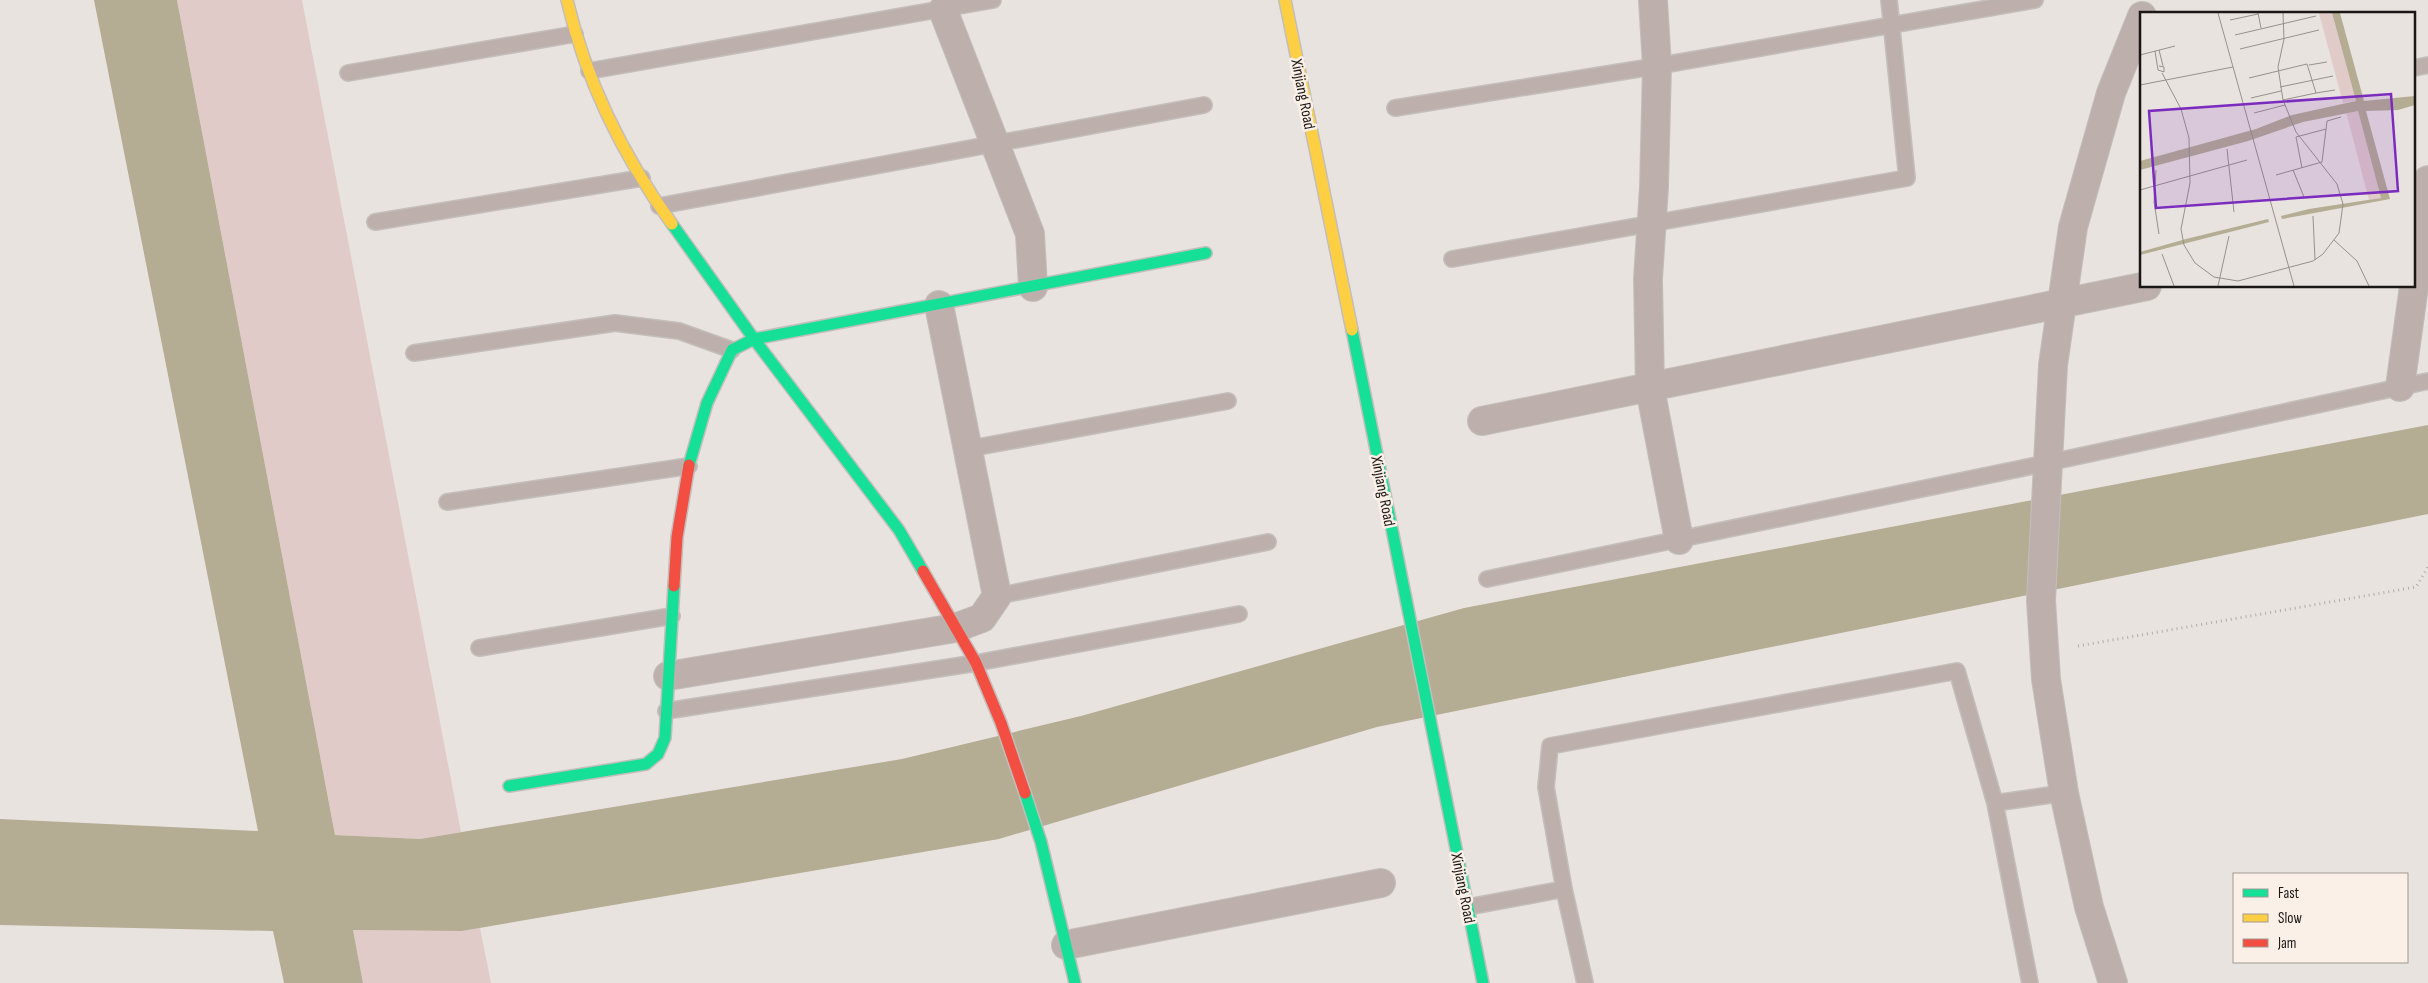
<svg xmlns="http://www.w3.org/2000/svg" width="2428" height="983" font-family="'Sofia Sans Condensed',sans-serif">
<rect width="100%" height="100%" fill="#e9e3df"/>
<path fill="#e1cbc9" d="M177,0h125l159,832 -41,7 -85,-4z
M480,928l11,55h-128l-10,-53 109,1z"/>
<path fill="#b4ac93" d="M94,0h83l158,835 85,4 482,-80 179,-43 383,-108 964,-183v89l-1051,213 -378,112 -537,92 -109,-1 10,53h-79l-11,-52 -273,-6v-106l258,12z"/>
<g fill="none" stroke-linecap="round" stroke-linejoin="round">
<defs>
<path id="lane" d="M2414,68l14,-3
M589,71l404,-71
M348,73l227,-39
M1395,108l262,-42 378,-66
M659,206l545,-101
M375,222l267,-44
M1452,259l455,-81 -18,-178
M414,353l201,-30 64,8 53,19
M967,449l261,-48
M447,502l242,-36
M1487,579l560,-116 381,-82
M997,596l271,-54
M479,648l193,-32
M666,711l310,-48 263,-49
M1995,803l69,-10
M1468,907l96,-18
M1585,983l-21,-94 -18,-102 4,-41 407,-75 38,132 35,180"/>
<path id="street" d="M1653,0l4,66 -3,121 -6,92 2,109 29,152
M943,10l87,224 3,53
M2414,284l14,-104
M2400,387l14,-101
M1482,421l665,-135
M668,676l287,-48 27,-10 15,-22 -58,-291
M1066,945l315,-62
M2113,983l-24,-76 -25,-114 -18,-114 -5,-79 12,-235 20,-138 38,-134 31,-77"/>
<path id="fast" d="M672,224l82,115 145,191 24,41
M1352,330l131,653
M689,465l18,-62 25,-53 22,-11 452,-86
M509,786l137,-22 12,-10 7,-16 9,-152
M1025,793l16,49 34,141"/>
<path id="slow" d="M567,0c19,81 56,156 105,224
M1285,0l67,330"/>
<path id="jam" d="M923,571l53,92 25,60 24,70
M674,586l3,-49 12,-72"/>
</defs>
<use href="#lane" stroke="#c3bebb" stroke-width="18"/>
<use href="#street" stroke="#c3bebb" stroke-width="30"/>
<use href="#fast" stroke="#c3bebb" stroke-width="14"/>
<use href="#slow" stroke="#c3bebb" stroke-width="14"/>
<use href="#jam" stroke="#c3bebb" stroke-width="14"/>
<path stroke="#b3aba7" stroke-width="3" stroke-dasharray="1 4" stroke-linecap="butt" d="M2078,646l338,-59 12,-20"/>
<use href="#lane" stroke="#bdb0ac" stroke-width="15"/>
<use href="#street" stroke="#bdb0ac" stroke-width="28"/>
<use href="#fast" stroke="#16e098" stroke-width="11"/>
<use href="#slow" stroke="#ffcf43" stroke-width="11"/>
<use href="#jam" stroke="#f24e42" stroke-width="11"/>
</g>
<g text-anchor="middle" stroke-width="5" stroke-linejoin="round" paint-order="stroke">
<g font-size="16" fill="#1a1614" stroke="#faf0e8">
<text transform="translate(1304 94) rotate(79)" y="6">Xinjiang Road</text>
<text transform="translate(1384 491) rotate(79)" y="6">Xinjiang Road</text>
<text transform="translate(1464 888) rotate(79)" y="6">Xinjiang Road</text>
</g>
</g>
<g transform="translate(2140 12)">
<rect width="275" height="275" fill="#e9e3df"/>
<path d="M179,1h13l24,88 -13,2zM218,99l23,87 -12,2 -23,-88z" fill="#e1cbc9"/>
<path d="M192,1h8l24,88 51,-5v9l-17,5 -32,1 24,88 -108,20 -1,-3 28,-7 72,-11 -23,-87 -55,11 -55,19 -108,29v-9l116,-32 36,-14 64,-14zM128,207l1,3 -129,33v-3l46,-13z" fill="#b4ac93"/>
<path fill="none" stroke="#96918e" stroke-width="1" d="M78,1l76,273M118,1l3,15M90,8l28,-6M95,23l81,-19M100,37l79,-19M19,38l4,16M15,39l3,19 6,2v-5l-5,-1M0,43l35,-9M169,53l18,-3M22,61l19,36 8,29 1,45 -9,46 3,16 11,18 19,14 24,4 75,-20 10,-7 16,-21 4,-29 -6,-20 -41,-52 -13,-32 -5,-33 6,-28 -1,-26M109,66l58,-14 9,29 19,-3M0,73l93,-18M140,75l53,-11M111,86l30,-7M143,88l33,-7M114,101l31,-8M87,137l7,63M162,156l-6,-31 30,-8M16,158l-2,32 5,32M153,158l11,27M136,163l46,-13 5,-41 14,-4M0,178l107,-30M173,204l2,44M194,228l23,21 12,25M22,242l12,32M78,274l11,-50"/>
<path fill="#7b2cbf" fill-opacity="0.15" stroke="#7b2cbf" stroke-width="2.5" d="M251,82l7,97 -242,17 -7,-97z"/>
<rect width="275" height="275" fill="none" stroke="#1a1614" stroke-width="2.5"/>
</g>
<rect x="2233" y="873" width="175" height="90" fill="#faf0e8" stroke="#a09993"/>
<rect x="2243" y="889" width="25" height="8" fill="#16e098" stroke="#a09993"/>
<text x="2278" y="898" font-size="15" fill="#1a1614">Fast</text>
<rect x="2243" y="914" width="25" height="8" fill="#ffcf43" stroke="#a09993"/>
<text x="2278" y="923" font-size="15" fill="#1a1614">Slow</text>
<rect x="2243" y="939" width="25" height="8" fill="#f24e42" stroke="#a09993"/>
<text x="2278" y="948" font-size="15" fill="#1a1614">Jam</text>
</svg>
